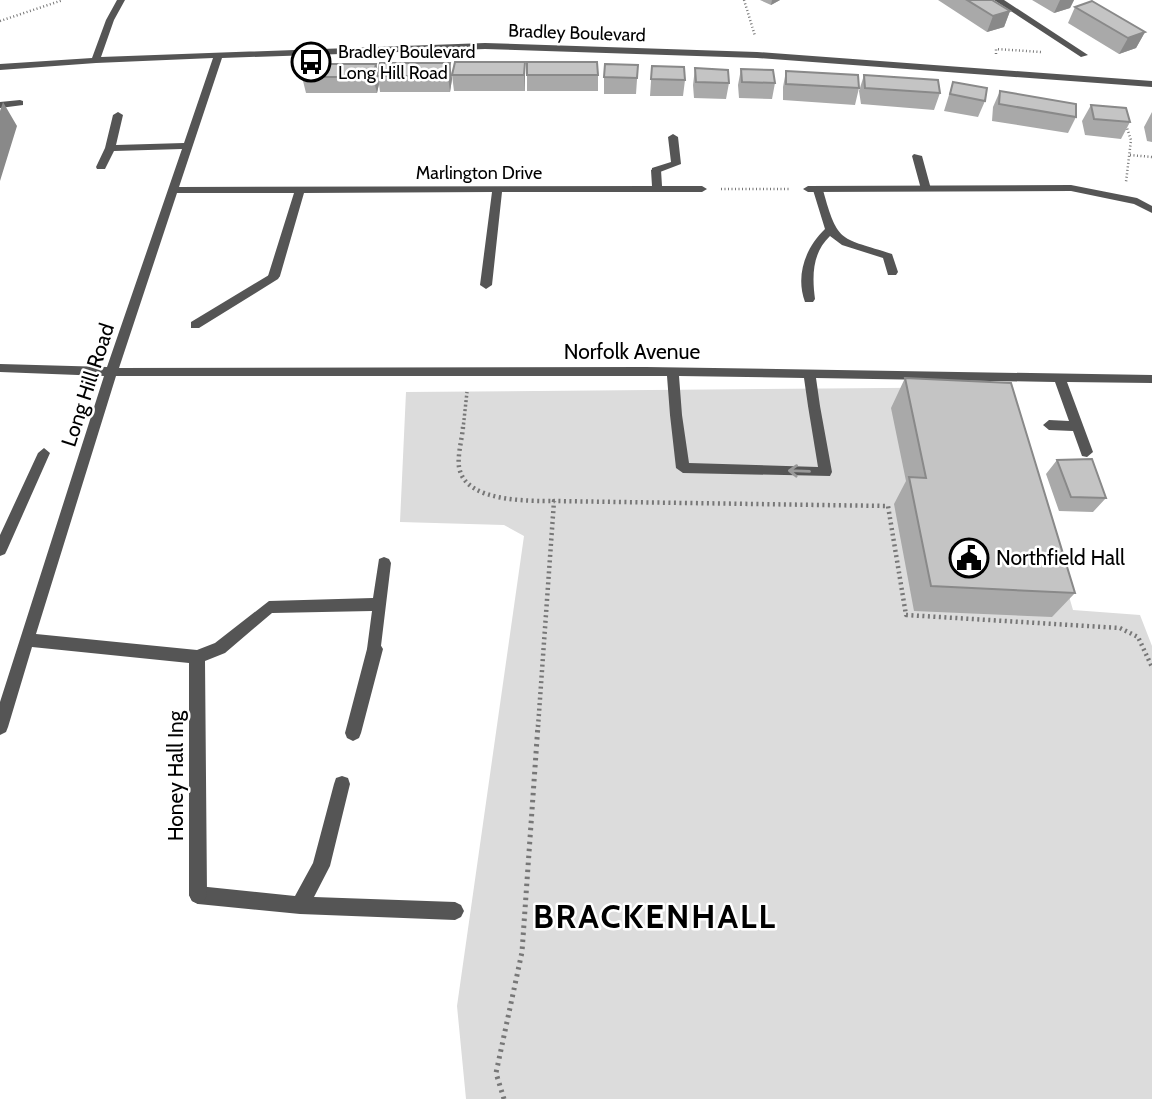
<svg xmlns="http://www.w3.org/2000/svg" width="1152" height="1099" font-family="Cabin,sans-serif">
<rect width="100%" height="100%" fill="#fff"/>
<path fill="#dcdcdc" d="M1008,387l65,223 67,5 12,31v453h-686l-9,-93 67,-470 -20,-11 -104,-3 6,-130z"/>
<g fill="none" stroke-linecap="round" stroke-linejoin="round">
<path stroke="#777" stroke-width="2.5" stroke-dasharray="1 2.5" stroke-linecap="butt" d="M744,0l11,36
M0,21l63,-21
M996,54v-5l45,3
M1125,122l6,18 -5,42
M1130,155l22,2
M721,189h68"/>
<path stroke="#777" stroke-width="3.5" stroke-dasharray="2 2.5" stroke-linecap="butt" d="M463,429l4,-37"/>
<path stroke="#777" stroke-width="4.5" stroke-dasharray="2 3.5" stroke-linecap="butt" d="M463,427c-1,13 -7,33 -3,44 9,31 69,30 94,30
M538,727l16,-226 334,5 18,109 214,13 18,9 14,30"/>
<path stroke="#777" stroke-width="5" stroke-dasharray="2.5 4.5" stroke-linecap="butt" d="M504,1099l-8,-26 26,-121 16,-227"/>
<path fill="#555" fill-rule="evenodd" d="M20,100l3,1v4l-23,3v-6z
M673,134l5,3 3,27 -21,8h-8v-4l19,-6 -3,-25z
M914,154l8,2 9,33 -1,2 -9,-2 -9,-33z
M818,187l5,3c15,55 18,47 69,64l6,18 -2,3h-8l-5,-17 -41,-13 -12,-9c-18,17 -18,40 -15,63l-2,3h-8c-10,-27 1,-55 20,-73l-12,-39z
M274,272l6,4 -2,3 -79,49h-8v-6z
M814,401l6,5 12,66 -2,4 -147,-3 -7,-5 -6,-53 6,-5 6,5 7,48 129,4 -10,-61z
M44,448l6,5 -43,97 -2,4 -5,2v-21l38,-82z
M375,642l5,2 3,5 -22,84 -2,5 -6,3 -6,-3 -2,-5 22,-84 3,-5z
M342,776l6,2 2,6 -20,82 -16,31 141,5 6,3 3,6 -3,6 -6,3 -155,-6 -102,-10 -6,-3 -3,-6 3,-6 6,-3 97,10 18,-33 21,-79 2,-6z"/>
<path fill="#555" fill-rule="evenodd" d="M117,0h8l-11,20 -13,37 384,-14 272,9 395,29v6l-395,-29 -272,-9 -263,9 -43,129 473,-1 -1,-16 5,-3 5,3 1,16h40l5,3 -5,3h-200l-10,93 -6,4 -6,-4 12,-93 -188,1 -24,83 -6,4 -6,-4 26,-83h-117l-58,175 527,-1 506,8v8l-85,-1 26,70 -6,5 -5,-1 -9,-25 -24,-1 -6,-5 6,-5 20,1 -14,-39 -239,-4 4,28 -6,5 -6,-5 -4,-28 -125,-2 3,39 -6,5 -6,-5 -3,-39h-551l-80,258 161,16 18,-7 54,-42 104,-3 6,-39 5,-2 5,2 2,4 -11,91 -5,2 -5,-2 -3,-5 5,-38 -100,2 -47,40 -20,8 2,234 -3,6 -6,3 -6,-3 -3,-6v-232l-157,-16 -24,80 -2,5 -6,3v-33l104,-326 -104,-4v-8l107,3 75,-218 -68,2 -9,18h-8l-1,-2 9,-19 8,-33 5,-3 5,3 -7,30 68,-2 29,-85 -117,5 -96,7v-6l92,-6 14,-38z
M994,0h10l84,55 -7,2z
M1071,185l66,13 15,8v7l-18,-9 -63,-13 -263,1 -5,-3 5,-3z"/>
</g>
<path fill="#a9a9a9" d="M760,0h20l-9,5z
M938,0h54l18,11 -6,16 -17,5z
M1032,0h42l-4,8 -16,5z
M1075,7l70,25 -9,16 -17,6 -51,-31z
M525,62v29h-71l-2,-16z
M450,63l2,16 -2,13h-70l-1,-8 -2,9h-71l-4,-16 74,-13 2,8z
M638,65l-2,29h-32v-17z
M652,66l33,14 -2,16h-33z
M695,68l34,15 -3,16 -32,-1 -1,-13z
M741,69l34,14 -3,16 -33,-1 -1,-13z
M786,71l73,17 -4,17 -72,-5v-13z
M527,75h71v16h-71z
M864,75l76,18 -6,17 -73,-6 -2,-13z
M953,82l32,19 -7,16 -34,-6z
M1000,91l76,26 -8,16 -76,-12 1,-14z
M1091,105l39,17 -9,17 -36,-4 -3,-14z
M1152,112v30l-5,-1 -3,-14z
M905,378l170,215 -23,24 -138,-6 -20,-107 12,-23 -15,-73z
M1057,460l49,38 -13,14 -34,-1 -13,-37z"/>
<path fill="#898989" d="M772,0h8l-9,5z
M1060,0h14l-4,8 -16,5z
M1010,11l-6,16 -17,5 6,-16z
M1145,32l-9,16 -17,6 9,-16z
M525,62v29l-1,-16z
M450,63l2,16 -2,13 -2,-16z
M376,64l3,12h-2l2,8 -2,9 -4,-16z
M3,102l14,24 -17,55v-70z"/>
<path fill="#c4c4c4" stroke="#898989" stroke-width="2" d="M967,0h25l18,11 -17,5z
M1092,1l53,31 -17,6 -53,-31z
M455,62h70l-1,13h-72z
M527,62h70l1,13h-71z
M380,63h70l-2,13h-71z
M306,64h70l-3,13h-71z
M605,64l33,1 -1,13 -33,-1z
M652,66l32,1 1,13 -34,-1z
M695,68l33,2 1,13 -33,-1z
M741,69l32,1 2,13 -33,-1z
M786,71l72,4 1,13 -73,-4z
M864,75l74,5 2,13 -75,-5z
M953,82l34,6 -2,13 -35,-7z
M1000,91l76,13v13l-77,-13z
M1091,105l35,3 4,14 -36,-3z
M905,378l106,5 64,210 -144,-7 -22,-109 17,1z
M1092,459l14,39 -35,-1 -14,-37z"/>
<defs><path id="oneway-shaft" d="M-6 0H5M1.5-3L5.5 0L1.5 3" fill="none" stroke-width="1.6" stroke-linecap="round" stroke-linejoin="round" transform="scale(1.75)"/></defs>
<use stroke="#999" href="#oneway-shaft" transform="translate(799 471) rotate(-178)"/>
<defs>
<symbol id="bus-ring" viewBox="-11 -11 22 22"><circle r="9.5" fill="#fff" stroke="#000" stroke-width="1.5"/><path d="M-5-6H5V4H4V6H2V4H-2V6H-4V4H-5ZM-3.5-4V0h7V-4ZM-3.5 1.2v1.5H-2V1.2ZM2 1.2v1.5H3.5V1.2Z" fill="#000"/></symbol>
<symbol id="civic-ring" viewBox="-11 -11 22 22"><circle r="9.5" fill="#fff" stroke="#000" stroke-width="1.5"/><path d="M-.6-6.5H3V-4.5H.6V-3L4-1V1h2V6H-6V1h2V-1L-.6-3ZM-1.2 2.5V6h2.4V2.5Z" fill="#000"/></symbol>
</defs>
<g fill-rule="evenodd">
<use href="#bus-ring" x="289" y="40" width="44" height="44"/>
<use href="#civic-ring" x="947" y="536" width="44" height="44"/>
</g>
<g text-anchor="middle" stroke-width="5" stroke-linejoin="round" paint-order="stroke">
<g font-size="18" fill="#000" stroke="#fff">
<text transform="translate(577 33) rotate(2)" y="6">Bradley Boulevard</text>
<text x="479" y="179">Marlington Drive</text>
</g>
<g font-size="18" fill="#000" stroke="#fff" text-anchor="start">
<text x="338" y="58">Bradley Boulevard<tspan x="338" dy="21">Long Hill Road</tspan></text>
</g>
<g font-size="21" fill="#000" stroke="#fff">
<text x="632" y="359">Norfolk Avenue</text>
<text transform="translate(88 385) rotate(-72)" y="7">Long Hill Road</text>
<text transform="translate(176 776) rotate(-90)" y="7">Honey Hall Ing</text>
</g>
<g font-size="21" fill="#000" stroke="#fff" text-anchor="start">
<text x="996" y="565">Northfield Hall</text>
</g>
<g font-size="33" font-weight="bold" letter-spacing="2" fill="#000" stroke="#fff">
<text x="655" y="928">BRACKENHALL</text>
</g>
</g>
</svg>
